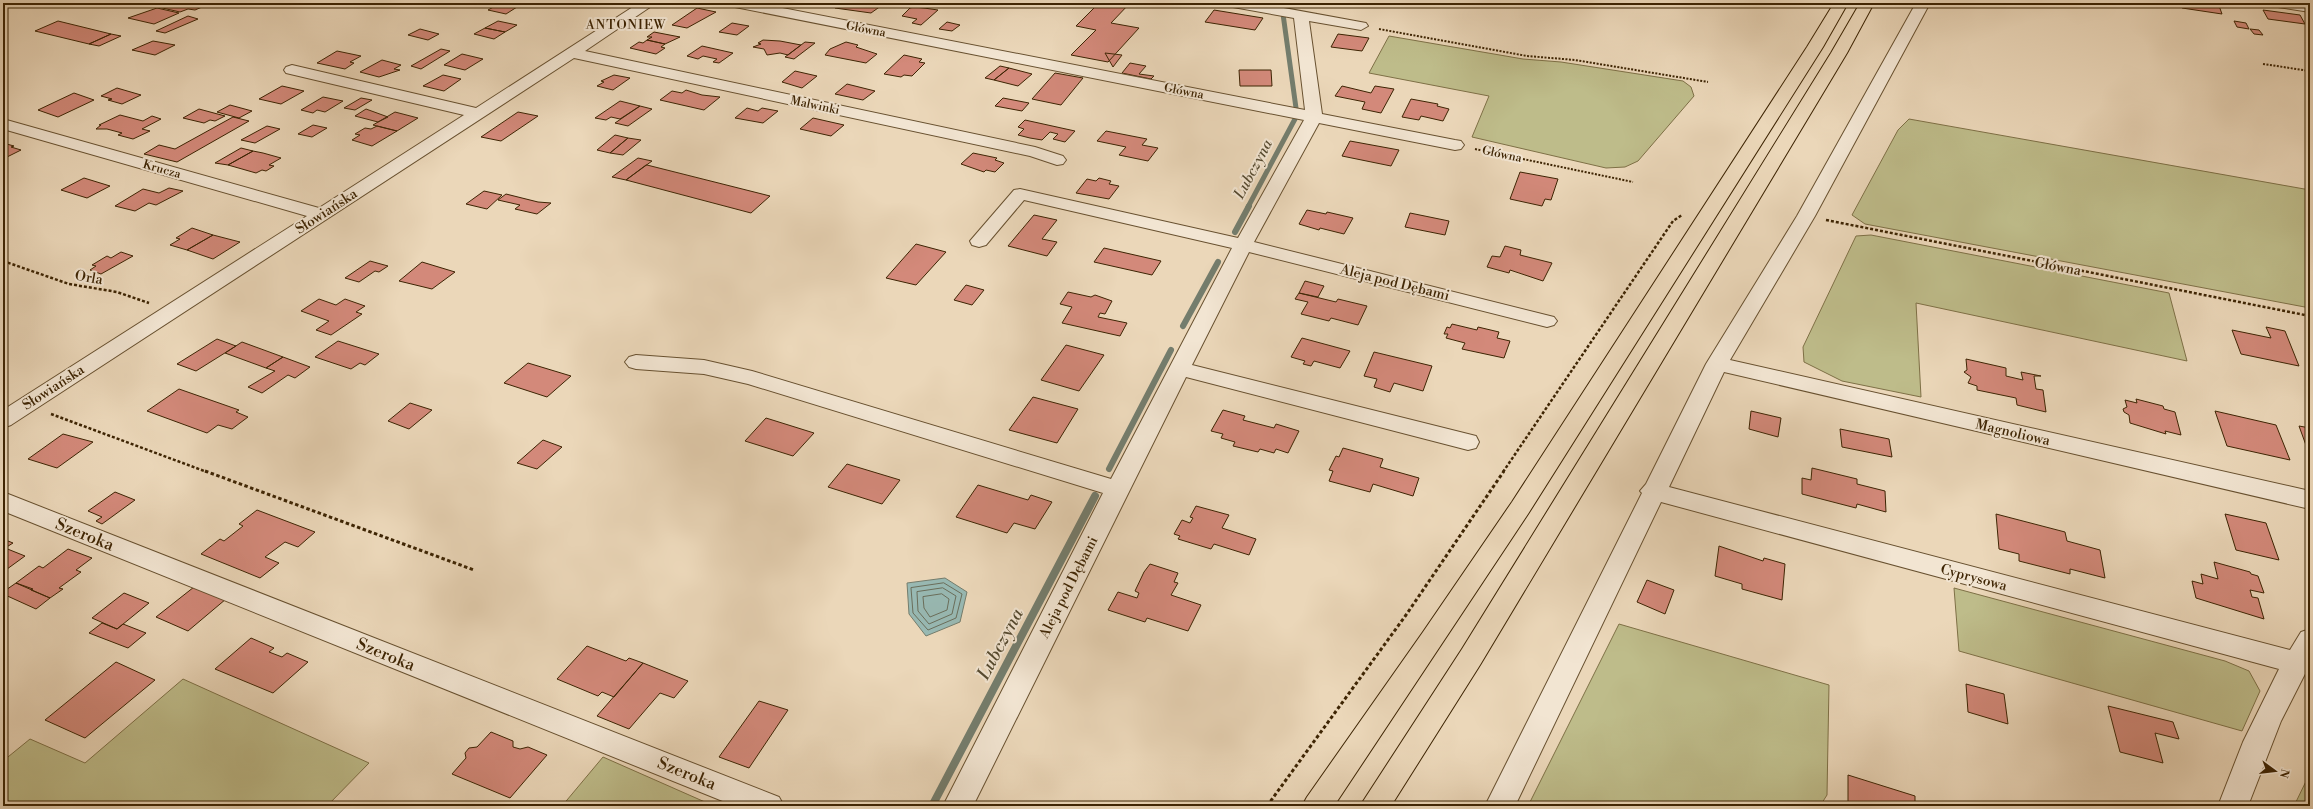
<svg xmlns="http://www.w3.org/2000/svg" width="2313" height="809" font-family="'Libre Bodoni',serif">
<rect width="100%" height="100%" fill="#ebd7b9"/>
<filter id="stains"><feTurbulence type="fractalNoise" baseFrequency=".005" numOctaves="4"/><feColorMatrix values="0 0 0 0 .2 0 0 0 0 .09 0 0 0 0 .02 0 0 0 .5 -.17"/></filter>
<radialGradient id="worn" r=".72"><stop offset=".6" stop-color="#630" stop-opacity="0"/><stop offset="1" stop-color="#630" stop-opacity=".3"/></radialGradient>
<path fill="#bebc8a" stroke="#7e7046" d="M1389,36l134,23 38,3 122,19 8,6 3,9 -56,65 -13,6 -19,1 -134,-31 17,-41 -120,-23z
M1909,119l401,71v118l-445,-84 -13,-9 46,-85z
M1871,235l298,58 18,68 -271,-58 5,94 -79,-16 -38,-19 -1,-15 53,-111z
M1954,588l271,73 24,10 11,20 -18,40 -283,-80z
M1619,624l210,61 -2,110 -7,11h-292z
M183,679l186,84 -42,43h-324v-45l27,-22 55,24z
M603,757l111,49h-152z
M2310,773v33h-16z"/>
<path fill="#98b9b3" stroke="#747d6d" d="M945,578l22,14 -7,30 -34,14 -17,-22 -2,-31z"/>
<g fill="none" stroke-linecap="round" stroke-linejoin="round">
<path stroke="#6a6e5b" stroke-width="1" d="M944,583l18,11 -6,24 -28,12 -15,-17 -2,-25z
M943,588l13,8 -4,18 -23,10 -11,-13 -1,-19z
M942,594l7,5 -2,11 -17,7 -6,-9 -1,-11z"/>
<path stroke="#747d6d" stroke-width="5" d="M1282,5l1,-2
M1283,14l13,94
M1248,207l47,-88"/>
<path stroke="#747d6d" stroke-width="6" d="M1235,232l14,-26
M1183,326l35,-64
M1109,469l62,-119"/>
<path stroke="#747d6d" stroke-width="8" d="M932,806l163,-310"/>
</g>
<path fill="#d3897a" stroke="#3d2403" d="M168,3h37l4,1 -14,6 -7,-1 -8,3 -22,-5z
M842,3h43l-14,10 -36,-5z
M1099,3h31l-19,20 28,5 -31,34 -37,-7 25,-25 -20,-4z
M2180,3h38l4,11 -40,-6z
M499,4l18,3 -11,7 -18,-4z
M914,7l10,1 14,2 -17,15 -9,-2 5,-4 -15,-3 8,-8z
M157,8l22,5 -25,11 -26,-6z
M697,8l19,4 -29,16 -15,-3z
M1214,10l49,8 -8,12 -50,-8z
M2263,10l37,5 5,9 -37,-5z
M188,16l10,3 -33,14 -9,-2z
M58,21l53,13 -22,10 -54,-13z
M498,21l19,4 -12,7 -20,-4z
M2234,21l12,2 3,6 -12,-2z
M947,22l13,3 -8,6 -13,-2z
M732,23l17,3 -12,9 -18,-3z
M485,28l20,4 -11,7 -20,-5z
M420,29l19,5 -11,6 -20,-5z
M2250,29l9,1 4,5 -9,-1z
M654,32l26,5 -15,7 -18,-4 5,-3h-5z
M111,34l10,2 -22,10 -10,-2z
M1338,34l31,4 -7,13 -31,-4z
M647,40l18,4 -4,3 4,1 -9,6 -26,-6 9,-6 4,1z
M763,40l17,1 21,4 -13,10 -8,-2 -13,2 -3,-6 -11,-2 8,-3 -3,-1z
M153,41l22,4 -20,10 -23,-5z
M805,42l10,1 -21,16 -9,-2z
M846,42l12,3 -2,2 21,7 -11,9 -41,-8 5,-6z
M702,46l31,7 -14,10 -6,-1 4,-3 -14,-3 -5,3 -11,-3z
M441,49l9,2 -29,18 -10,-3z
M337,51l24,5 -11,6 4,1 -9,6 -28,-6z
M1105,53l17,2 -9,12z
M462,54l21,5 -18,11 -21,-5z
M904,55l18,4 -3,3 6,1 -13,13 -8,-1 -3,2 -17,-3z
M382,60l19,5 -7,4 6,1 -21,7 -19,-5z
M1130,63l16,3 -7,8 15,2 -3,3 -29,-6z
M1000,66l9,2 -15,12 -9,-2z
M1009,68l23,6 -14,12 -24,-6z
M1239,70h32l1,16h-32z
M795,71l22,5 -15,12 -20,-6z
M1055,73l28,5 -22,27 -29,-6z
M443,75l18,4 -17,12 -21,-5z
M614,75l16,3 -17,12 -16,-4 7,-4 -3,-1z
M847,84l28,7 -12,9 -28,-6z
M282,86l22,5 -23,13 -22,-5z
M1342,86l29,7 4,-7 19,3 -13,24 -19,-4 3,-7 -30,-6z
M117,88l24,7 -19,9 -14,-4 4,-1 -11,-3z
M686,90l16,5 18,2 -16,13 -44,-10 12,-9 10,2z
M74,93l20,7 -36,17 -20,-7z
M323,97l20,4 -18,11 -8,-2 -4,3 -12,-3z
M361,98l11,2 -17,10 -11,-2z
M1003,98l26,5 -7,8 -27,-5z
M1411,99l27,5 -1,2 12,3 -6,12 -22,-5 -2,4 -17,-3z
M620,101l20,5 -20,13 -9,-2 -5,3 -11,-2z
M230,105l22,6 -13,7 -22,-6z
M640,106l12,3 -24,17 -13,-3z
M747,108l11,3 4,-3 16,3 -15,12 -28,-5z
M199,109l26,7 -10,5 -5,-1 -6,3 -21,-5z
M366,109l22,8 -10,5 -23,-6z
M395,112l23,6 -21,13 -24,-6z
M518,112l20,4 -37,25 -20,-4z
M120,115l23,6 9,-5 9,3 -19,10 8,2 -17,8 -15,-4 4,-2 -15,-4h-11l5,-4h-2z
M233,117l16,4 -72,41 -33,-8 15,-9 16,4z
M813,118l31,7 -13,11 -31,-7z
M1025,120l50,11 -10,11 -12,-3 5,-5 -8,-2 -8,8 -12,-2 -12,-3 6,-6 -6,-2z
M313,125l14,3 -15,9 -14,-3z
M267,126l13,3 -25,14 -14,-3z
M377,126l20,5 -25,15 -20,-6 8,-5 -5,-1 10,-6 6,1z
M1106,131l41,8 -5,6 16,3 -10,13 -29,-6 7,-8 -29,-6z
M615,135l13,3 -18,15 -13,-3z
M628,138l13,2 -18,15 -13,-2z
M1350,141l49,9 -8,16 -49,-10z
M3,143l11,3 -3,1 10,3 -18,9z
M241,148l12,3 -25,14 -13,-2z
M253,151l10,2 18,5 -12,7 5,1 -8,5 -4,-1 -6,3 -28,-8z
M973,153l24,5 -2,2 9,3 -9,9 -9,-2 -2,2 -23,-8z
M638,158l14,3 -26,19 -14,-3z
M646,165h1l123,31 -19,17 -125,-33z
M1520,172l38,7 -7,21 -6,-1 -3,7 -32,-7z
M84,178l26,8 -23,12 -26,-8z
M1099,178l12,3 -2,3 10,2 -10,13 -33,-6 11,-14 9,2z
M169,188l14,3 -27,14 -7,-2 -14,8 -20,-5 28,-17 16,4z
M484,191l18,4 -15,14 -21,-5z
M506,194l32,8 13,1 -14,11 -22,-5 5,-4 -22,-5z
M1307,210l19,4 1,-2 26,6 -9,16 -24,-6 -1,2 -20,-6z
M1410,213l39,8 -4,14 -40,-8z
M1034,215l23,5 -15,19 15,3 -10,14 -39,-10z
M192,228l21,7 -26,15 -17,-5 10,-6 -4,-1z
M213,235l27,7 -27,17 -26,-9z
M916,244l30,8 -30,33 -30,-7z
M1505,246l16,4 -1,5 32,8 -9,18 -33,-11 -1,3 -22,-6 5,-11 8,1z
M1104,248l57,13 -9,14 -58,-13z
M121,252l12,4 -32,18 -11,-4 6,-4 -4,-1 15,-9 4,2z
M370,261l18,5 -9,6 -4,-1 -16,11 -14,-4z
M422,262l33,10 -23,17 -33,-8z
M1305,281l19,5 -6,11 -19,-4z
M966,285l18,5 -12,15 -18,-5z
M1068,292l23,5 4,-2 17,6 -7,13 -5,-1 -2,4 29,6 -7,13 -58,-13 10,-16 -12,-3z
M1299,293l37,9 2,-3 29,7 -9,19 -27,-7 -2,3 -28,-7 7,-12 -13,-3z
M319,299l17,6 9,-6 20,7 -9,6 6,2 -31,21 -15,-5 13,-9 -28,-10z
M1452,324l25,6 1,-3 21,5 -2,6 13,3 -6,17 -42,-9 3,-6 -19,-5 2,-4h-4l3,-7 3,1z
M2266,327l19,4 14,35 -58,-12 -9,-24 39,8z
M1302,338l48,13 -10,17 -26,-7 -3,5 -8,-2 2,-3 -14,-4z
M217,339l19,7 -40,25 -19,-7z
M338,341l41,13 -14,11 -5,-2 -9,6 -36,-12z
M242,342l41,15 -17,11 -41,-15z
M1066,345l38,10 -25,36 -38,-11z
M1374,352l58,14 -9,25 -29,-8 -4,9 -16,-5 3,-8 -13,-3z
M283,357l27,10 -15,11 -7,-3 -26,18 -14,-6 27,-16 -9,-3z
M1966,359l40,9v8l17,4 -2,-8 20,4h-7l2,13 7,1 3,22 -29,-7 -1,-7 -39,-8v-4l-9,-3 3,-6 -7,-5 3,-2z
M528,363l43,13 -24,21 -43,-14z
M179,389l60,21 -3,2 12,5 -16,12 -14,-4 -11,8 -60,-22z
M1033,397l45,12 -21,34 -48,-13z
M2136,399l27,7 1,3 11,3 6,23 -16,-4 1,3 -36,-11 -1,-8 -5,-3 -1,-3 4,-2 -2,-7 12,3z
M410,403l22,7 -23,19 -21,-8z
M1223,410l22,6 -2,4 31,8 2,-4 23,7 -11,22 -12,-4 -2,4 -14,-4 -2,3 -25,-6 2,-4 -14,-4 2,-4 -12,-3z
M1751,411l30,7 -3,19 -29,-8z
M2215,411l61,14 14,35 -63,-14z
M766,418l48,15 -21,23 -48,-15z
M2299,426l11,2v20h-3z
M1840,429l49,10 3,18 -50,-10z
M63,434l30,8 -36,26 -29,-9z
M543,440l19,7 -25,22 -20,-6z
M1343,448l40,11 -3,8 39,11 -6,18 -40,-12 -3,8 -41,-11 4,-10 -4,-1 7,-14 3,1z
M847,464l53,16 -18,24 -54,-17z
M1812,468l45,11v5l28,7 1,21 -29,-8 -1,4 -54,-14v-16l9,2z
M978,485l50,15 3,-5 21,7 -17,27 -21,-6 -7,10 -51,-16z
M115,492l20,8 -33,24 -6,-3 6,-4 -14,-6z
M1196,506l33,9 -7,13 34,11 -7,16 -35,-11 -3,5 -33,-10 2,-3 -6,-2 8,-14 8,3 3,-5 -3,-1z
M257,510l58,22 -17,15 -13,-5 -20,15 14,6 -19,15 -59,-24 19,-15 4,2 19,-15 -4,-2z
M1996,514l69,18 2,9 33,9 5,28 -35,-9v5l-51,-13v-7l-20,-5z
M2225,514l41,9 13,37 -43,-10z
M3,539l10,4 -8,5 20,8 -22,16z
M1719,546l44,15 1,-3 21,6 -3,36 -40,-11v-5l-27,-8z
M68,549l24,9 -16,12 5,2 -22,16 4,1 -13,9 -34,-15 23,-17 4,2z
M2214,562l36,10 1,2 7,2 6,17 -14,-3 2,7 6,1 6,21 -68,-21 -4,-17 11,3 -2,-10 17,5z
M1150,564l28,9 -4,9 4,1 -7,12 30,10 -13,26 -41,-13 -2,4 -37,-12 10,-18 19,6 2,-5 -4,-2 9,-19z
M1647,580l27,10 -9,24 -28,-12z
M16,583l17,6 -2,1 19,8 -14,11 -33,-15v-2z
M194,587l32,12 -38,32 -32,-14z
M124,593l25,10 -32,26 -25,-11z
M102,623l15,6 6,-5 23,9 -18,15 -39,-15z
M251,638l23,10 -5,4 13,5 5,-4 21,9 -35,31 -58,-24z
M587,646l39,15 3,-3 14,5 -29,34 -12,-5 -4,4 -41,-17z
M116,662l39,18 -70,58 -40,-18z
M643,663l45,18 -14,17 -14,-5 -31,36 -32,-13z
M1966,684l38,10 4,30 -40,-12z
M759,701l29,9 -39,58 -30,-11z
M2108,706l65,16 6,17 -24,-6 8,30 -43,-11z
M491,732l22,9v6l7,2 8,-2 19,8 -37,43 -58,-24 14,-16 -1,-5 4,-5 8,-1z
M1848,775l67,21v10h-67z"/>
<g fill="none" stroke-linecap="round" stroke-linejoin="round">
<defs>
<path id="minor" d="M639,3h17l-71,48 450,96 28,9 3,4 -3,4 -6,1 -27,-9 -456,-98 -563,367 -8,3v-18l304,-194 -304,-87v-10l316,89 145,-93 -178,-42 -2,-3 2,-3 6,-2 184,43z
M728,3h29l548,107 -11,-92 -61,-11 -7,-4h31l109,20 2,3 -7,4 -52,-9 13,93 133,26 6,1 3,4 -3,4 -6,1 -136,-27 -65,119 300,75 3,4 -3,4 -7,2 -298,-75 -57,113 284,71 3,6 -3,6 -8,2 -282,-73 -213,429h-30l160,-313 -355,-109 -44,-10 -68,-5 -7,-2 -4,-5 4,-5 7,-2 68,5 48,11 359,108 121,-231 -208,-48 -38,45 -7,2 -7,-2 -2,-4 44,-51 6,-1 218,49 66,-118 -569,-113z
M1916,3h14l-115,213 -85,144 580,131v18l-586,-137 -55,115 621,163 11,-18 9,-3v35l-29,57 -33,85h-30l25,-64 36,-73 -618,-167 -146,304h-30l157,-313 -2,-2 6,-7 60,-120 91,-148z
M2271,3l39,1v8l-32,-5z
M3,492l776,305 5,9h-49l-732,-295z"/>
<path id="major" d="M1834,3h14l-25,44 -295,467 -194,292h-32l5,-9 116,-165 89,-130 295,-455z
M1860,3h14l-27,50 -367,612 -89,141h-31l102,-157 369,-596z"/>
</defs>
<use href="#minor" stroke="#685130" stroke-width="2"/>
<use href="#major" stroke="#3d2403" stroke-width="2"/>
<path stroke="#3d2403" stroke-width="2" stroke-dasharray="2 1.5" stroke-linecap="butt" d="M1379,29l148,27 48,4 133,22
M2263,64l47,7
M1475,149l158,33"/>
<path stroke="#3d2403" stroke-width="2.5" stroke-dasharray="3 2" stroke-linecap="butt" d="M1826,220l484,96
M3,261l66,23 48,8 32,11
M51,414l156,58
M1503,472l170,-251 9,-6"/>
<path stroke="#3d2403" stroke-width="3" stroke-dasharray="3.5 2.5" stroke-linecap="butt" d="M205,471l269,99
M1267,806l139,-191 98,-144"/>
<use href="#minor" fill="#f2e5d2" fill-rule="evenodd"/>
<use href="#major" fill="#ebd7b9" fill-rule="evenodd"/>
</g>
<g text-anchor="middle" stroke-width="4" stroke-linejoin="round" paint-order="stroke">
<g font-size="12" fill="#3d2403" stroke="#f2e5d2">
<text transform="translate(866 29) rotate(11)" y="4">Główna</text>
<text transform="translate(1184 91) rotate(11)" y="4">Główna</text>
<text transform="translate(815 105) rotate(12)" y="4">Malwinki</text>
<text transform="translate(1502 154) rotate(12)" y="4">Główna</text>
<text transform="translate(162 169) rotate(16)" y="4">Krucza</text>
</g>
<g font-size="13" letter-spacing="1" fill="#3d2403" stroke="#f2e5d2">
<text x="626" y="29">ANTONIEW</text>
</g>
<g font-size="14" fill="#3d2403" stroke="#f2e5d2">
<text transform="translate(326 211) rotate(-33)" y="5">Słowiańska</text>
<text transform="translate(2058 266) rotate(11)" y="5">Główna</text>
<text transform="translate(89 277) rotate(10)" y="5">Orla</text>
<text transform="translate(1395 282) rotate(14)" y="5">Aleja pod Dębami</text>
<text transform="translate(53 387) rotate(-33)" y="5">Słowiańska</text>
<text transform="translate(2013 432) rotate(13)" y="5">Magnoliowa</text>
<text transform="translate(1974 577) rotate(15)" y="5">Cyprysowa</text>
<text transform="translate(1068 587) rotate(-63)" y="5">Aleja pod Dębami</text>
</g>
<g font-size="15" font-style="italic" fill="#54492f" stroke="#f2e5d2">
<text transform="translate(1253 169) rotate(-62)" y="5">Lubczyna</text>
</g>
<g font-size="17" fill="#3d2403" stroke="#f2e5d2">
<text transform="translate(85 534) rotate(22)" y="6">Szeroka</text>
<text transform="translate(386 654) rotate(22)" y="6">Szeroka</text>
<text transform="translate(687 773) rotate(22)" y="6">Szeroka</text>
</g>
<g font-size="18" font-style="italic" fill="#54492f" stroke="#f2e5d2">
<text transform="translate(1000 644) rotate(-62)" y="6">Lubczyna</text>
</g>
</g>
<rect width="2313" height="809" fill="none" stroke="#ebd7b9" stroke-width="16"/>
<rect x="4" y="4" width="2305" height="801" fill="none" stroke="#3d2403" stroke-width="2"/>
<rect x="8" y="8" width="2297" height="793" fill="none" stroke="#3d2403"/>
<g transform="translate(2275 771) rotate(105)" stroke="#f2e5d2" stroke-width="3" paint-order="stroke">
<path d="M0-3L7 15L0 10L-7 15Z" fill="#3d2403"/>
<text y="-6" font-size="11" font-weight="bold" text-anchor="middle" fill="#3d2403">N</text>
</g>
<rect width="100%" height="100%" filter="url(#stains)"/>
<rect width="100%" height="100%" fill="url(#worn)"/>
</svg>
